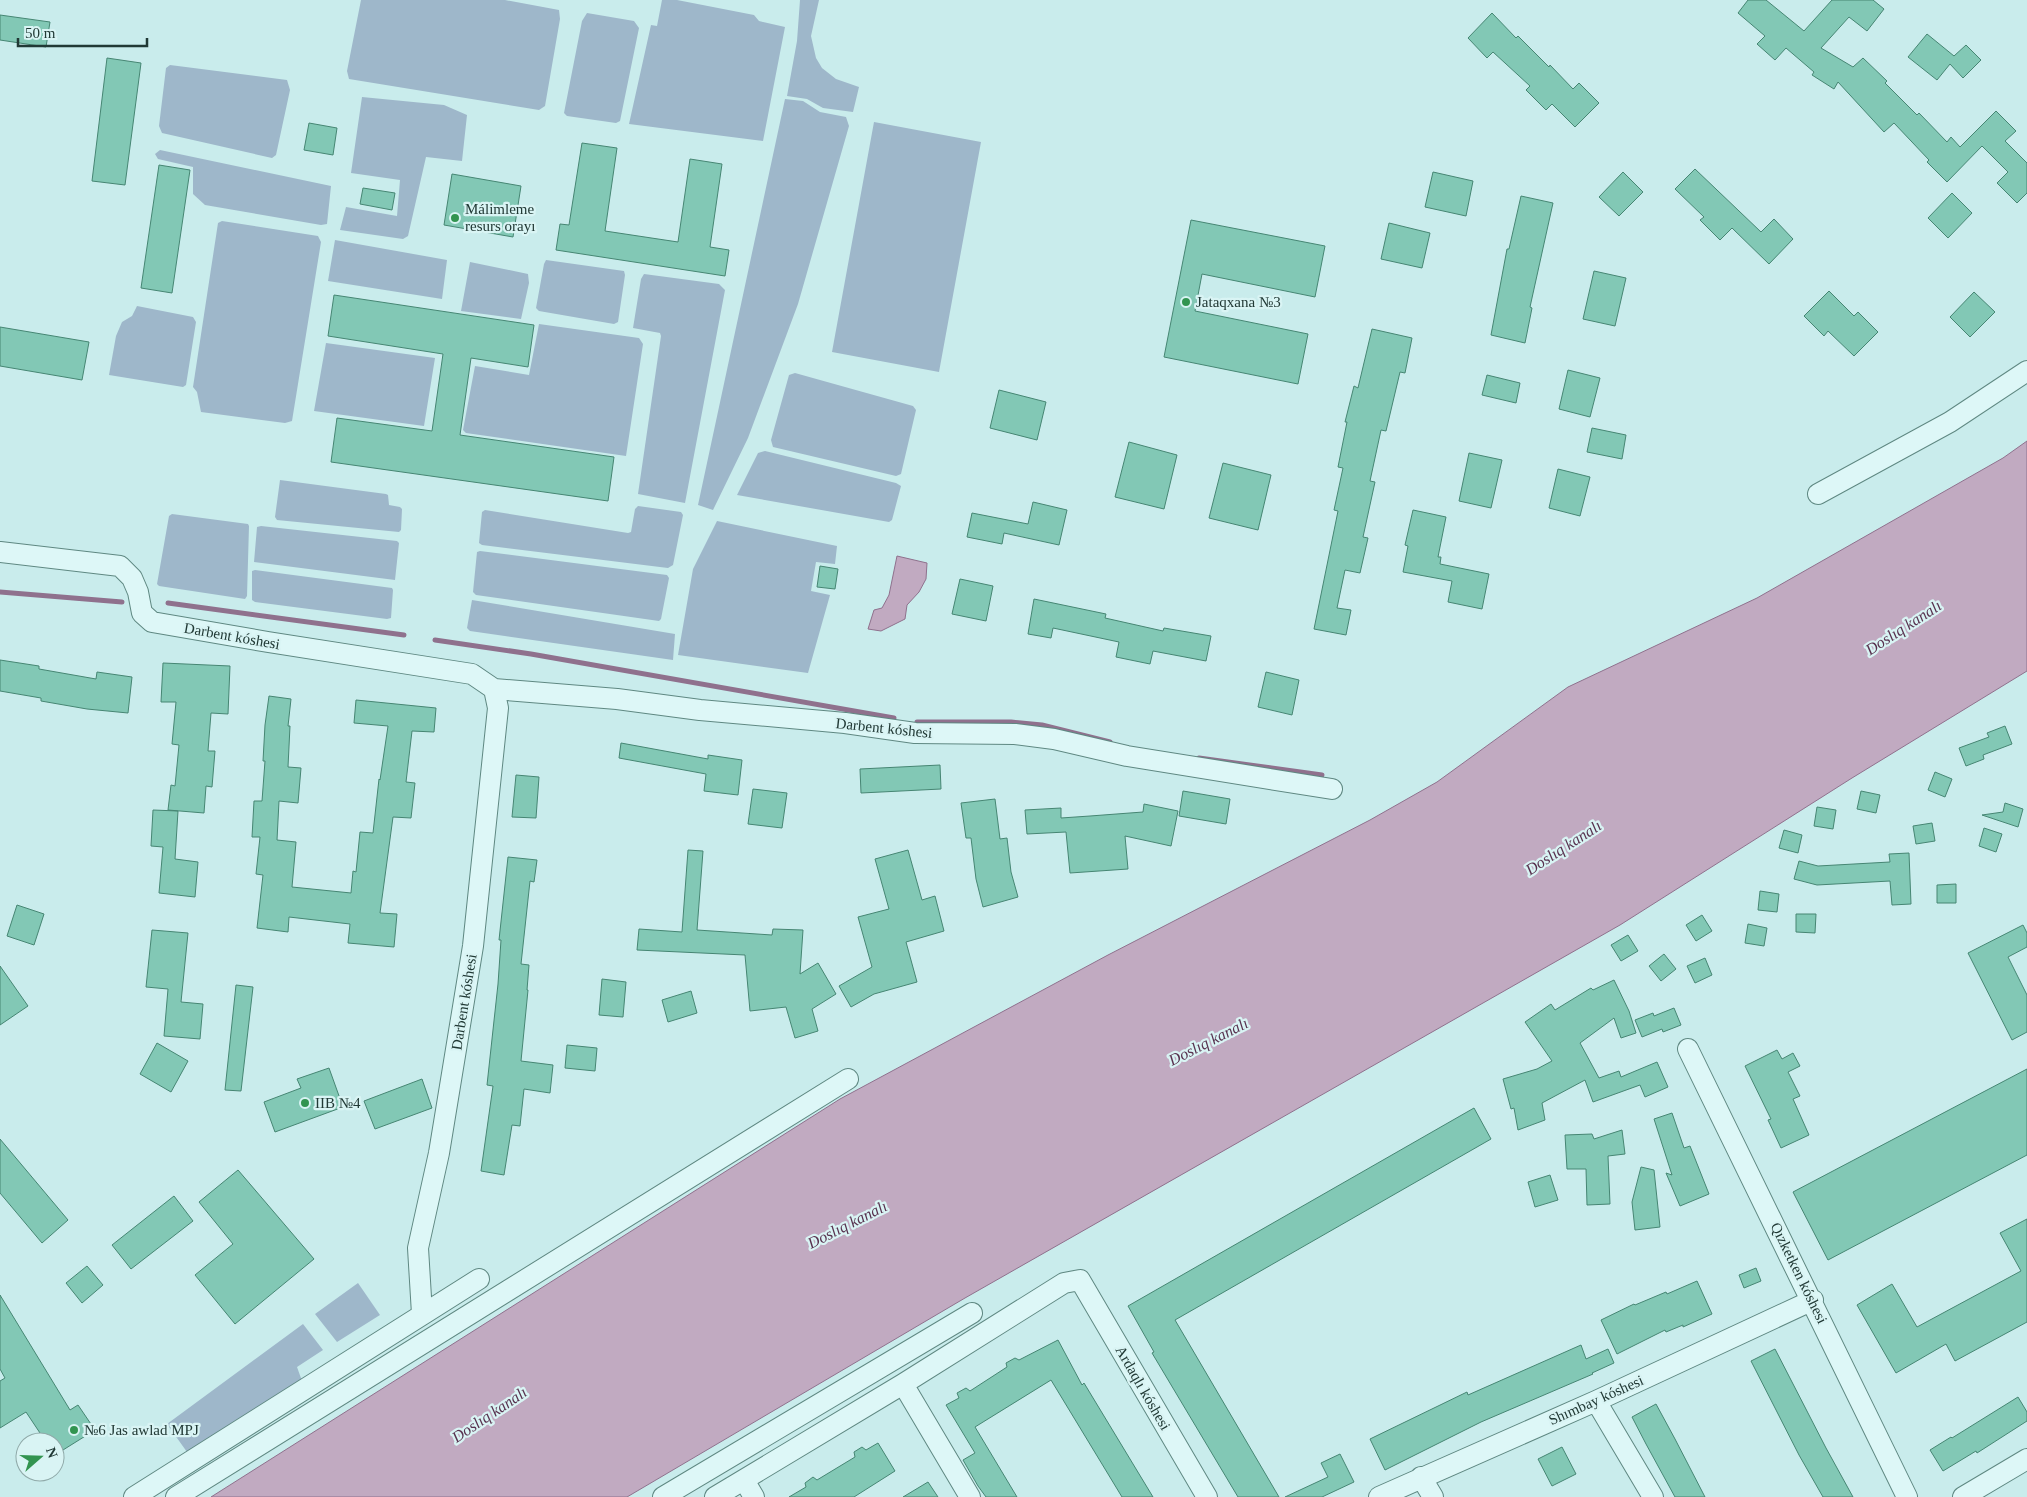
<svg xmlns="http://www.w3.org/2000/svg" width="2027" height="1497" font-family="'Times New Roman',serif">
<rect width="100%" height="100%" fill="#c9ecec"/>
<path fill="#9eb7ca" d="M361,0h144l54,10 1,9 -15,87 -6,4 -190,-31 -2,-8z
M662,0h15l77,15 5,6 26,6 -22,114 -134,-17 22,-99 6,1z
M800,0h19l-8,36 5,22 6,10 14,11 23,8 -6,25 -30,-4 -16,-9 -20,-3 10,-55z
M587,13l47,8 5,7 -19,93 -4,2 -49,-7 -3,-3 18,-92z
M170,65l117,15 3,10 -14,65 -4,3 -110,-25 -3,-7 7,-58z
M362,97l82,8 23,10 -5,46 -36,-4 -18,79 -5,3 -63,-9 6,-23 51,9 3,-36 -49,-7z
M785,99l18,2 17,11 26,5 3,9 -51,178 -50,134 -35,72 -15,-5z
M874,122l107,20 -42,230 -107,-20z
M160,150l171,36 -4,38 -6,1 -116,-20 -12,-11v-27l-35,-8 -3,-5z
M222,221l96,15 3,6 -29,179 -7,2 -84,-11 -4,-20 -4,-5 25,-164z
M335,240l112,20 -5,39 -114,-18z
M546,260l78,11 1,4 -7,47 -4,2 -75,-13 -3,-3 8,-44z
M470,262l58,12 1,9 -8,36 -60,-8z
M644,274l75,10 6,6 -40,213 -47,-9 23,-158 -1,-3 -27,-5 8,-49z
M137,306l56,11 3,5 -10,63 -3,2 -74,-12 7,-39 6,-14 10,-6z
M539,324l100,14 4,6 -17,112 -160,-23 -3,-3 12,-64 54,9z
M326,343l109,15 -11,68 -110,-15z
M795,373l118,33 3,4 -15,64 -5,2 -123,-29 -2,-7 18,-65z
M765,451l131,32 5,3 -9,34 -3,2 -152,-27 21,-42z
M280,480l106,14 2,1 1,10 11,2 2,2 -1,21 -2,2 -122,-12 -2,-3z
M638,506l43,6 2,3 -10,50 -5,3 -186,-23 -3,-2 3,-31 3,-2 143,23 3,-1 4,-23z
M172,514l76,10 1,2 -2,70 -2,3 -86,-13 -2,-2 12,-68z
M717,521l120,25 -2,18 -19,-2 -5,29 19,4 -22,78 -130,-18 15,-86z
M261,526l136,15 2,2 -4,37 -141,-18 3,-35z
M480,551l187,24 2,3 -8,41 -2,2 -183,-26 -3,-3 4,-40z
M255,570l137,18 1,2 -2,28 -4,1 -132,-17 -3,-2v-29z
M472,600l203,34 -2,26 -203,-29 -3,-3z
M358,1283l22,32 -43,27 -22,-28z
M303,1324l20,26 -26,17 5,14 -115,71 -20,-28z"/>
<path fill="#c1aac1" stroke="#8f718d" d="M2027,441v230l-175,107 -232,147 -655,373 -338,199h-416l629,-398 268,-144 262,-135 67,-38 131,-95 189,-89 246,-140z
M897,556l30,7 -1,16 -7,13 -12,13 -2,14 -24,12 -13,-2 6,-19 8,-2 7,-13z"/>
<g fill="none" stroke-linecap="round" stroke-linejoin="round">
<path stroke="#8f718d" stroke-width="5" d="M0,592l122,10
M168,603l236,32
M435,640l96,14 363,64
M917,722h94l31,3 68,17
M1199,758l123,17"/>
</g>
<path fill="#82c8b5" stroke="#468673" d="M1748,0h18l38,31 28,-31h41l11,9 -17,22 -18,-14 -28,31 32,19 10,-9 24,23 -2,2 32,32 2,-2 28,29 4,-5 9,10 36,-36 20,20 -11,10 22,22v30l-10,10 -20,-20 11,-11 -26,-26 -35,36 -20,-20 2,-2 -35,-37 -10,9 -46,-50 -4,7 -22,-14 2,-3 -28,-24 -11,12 -18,-16 8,-8 -27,-23z
M1492,13l24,25 2,-2 31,31 1,-2 23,24 6,-6 20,20 -24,24 -23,-23 -6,6 -20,-20 4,-4 -37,-34 -6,6 -19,-20z
M0,15l50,7 -4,25 -46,-7z
M1927,34l27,22 12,-11 15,15 -18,18 -13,-14 -13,16 -29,-23z
M107,58l34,5 -16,122 -33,-4z
M309,123l28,5 -4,27 -29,-5z
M582,143l35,5 -12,83 73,11 12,-83 32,5 -12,83 19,3 -4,26 -169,-26 4,-26 9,1z
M159,165l31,5 -18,123 -31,-5z
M1695,169l66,63 13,-13 19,20 -24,25 -37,-36 -12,12 -20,-20 4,-3 -29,-28z
M1433,172l40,9 -7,35 -41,-9z
M1623,172l20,20 -24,24 -20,-19z
M452,174l69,12 -8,51 -69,-12z
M363,188l32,5 -3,17 -32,-6z
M1952,193l20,20 -24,25 -20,-20z
M1521,196l32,7 -23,104 2,1 -7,35 -34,-8 16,-86h2z
M1191,220l134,26 -10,51 -113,-23 -7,37 113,23 -10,50 -134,-27z
M1389,223l41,10 -8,35 -41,-9z
M1594,271l32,7 -11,48 -32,-7z
M1829,291l25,25 4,-4 20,20 -24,24 -26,-25 -4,5 -20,-20z
M1974,292l21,20 -25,25 -20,-20z
M334,295l200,30 -6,42 -57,-9 -11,77 154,22 -6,44 -277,-39 6,-44 95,13 11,-77 -115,-18z
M0,327l89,15 -7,38 -82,-14z
M1372,329l40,9 -7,35 -5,-1 -14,59 -5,-1 -11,51 5,1 -12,55 5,1 -8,35 -15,-3 -8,38 14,2 -5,25 -32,-6 24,-118 -4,-1 9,-42 -5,-1 9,-45h-2l9,-36 4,2z
M1568,370l32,8 -10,39 -31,-8z
M1487,375l33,8 -4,20 -34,-8z
M999,390l47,12 -9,38 -47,-12z
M1592,428l34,7 -4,24 -35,-7z
M1129,442l48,13 -13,54 -49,-12z
M1469,453l33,7 -11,48 -32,-7z
M1223,463l48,12 -13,55 -49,-12z
M1558,469l32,8 -10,39 -31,-8z
M1033,502l34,8 -8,35 -55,-12 -2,11 -35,-7 5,-24 56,11z
M1413,510l33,7 -8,40h3l-1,7 49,10 -7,35 -34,-7 4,-21 -49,-9 5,-26 -3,-1z
M820,566l18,3 -3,20 -18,-2z
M960,579l33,7 -7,35 -34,-7z
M1034,599l72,15 -1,4 58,13 1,-3 47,8 -5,25 -53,-10 -3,13 -34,-7 3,-15 -66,-14 -2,10 -23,-4z
M0,660l39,6v3l57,10 1,-7 35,5 -4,36 -41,-4 -46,-8v-3l-41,-7z
M163,663l67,3 -2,48 -17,-1 -3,38h7l-3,36 -6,-1 -2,27 -36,-3 3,-25 4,1 4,-41 -7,-1 4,-42h-15z
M1266,672l33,8 -7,35 -34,-8z
M269,696l22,3 -3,27h2l-2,41 13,1 -3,35 -19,-2 -2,39 19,2 -4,45 59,6 2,-22 3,1 4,-40 13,1 6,-54 1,1 8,-54 -34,-3 2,-23 80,8 -2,24 -22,-1 -6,51 9,1 -4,35 -18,-1 -13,96 17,1 -3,33 -46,-4 2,-19 -61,-7 -1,15 -31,-4 6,-53 -7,-1 4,-37h-8l2,-36h8l3,-40h-2l2,-36z
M2005,726l7,18 -29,11 1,4 -18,7 -7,-18 30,-11 -2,-4z
M621,743l87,16v-4l34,5 -4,35 -34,-4 2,-17 -87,-16z
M940,765l1,24 -80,4 -1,-24z
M1935,772l17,7 -7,18 -17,-7z
M516,775l23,2 -3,41 -24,-1z
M753,789l34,4 -5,35 -34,-4z
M1183,791l47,8 -4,25 -47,-8z
M1861,791l19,4 -4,18 -19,-4z
M995,799l5,40 7,-1 4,34 7,25 -35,10 -7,-28 -5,-41h-5l-5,-35z
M2005,803l18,6 -5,18 -36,-12 21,-3z
M1144,804l34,7 -7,35 -46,-10 3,33 -58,4 -4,-41 -39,2 -2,-24 36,-2v10l29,-2 53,-4z
M1817,807l19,3 -3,19 -19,-3z
M153,810l25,1 -3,48 23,3 -3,35 -36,-4 4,-46 -12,-1z
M1932,823l3,18 -19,3 -3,-18z
M1984,828l18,6 -6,18 -17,-6z
M1784,830l18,5 -4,18 -19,-5z
M688,850l15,1 -6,79 75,5 1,-6 30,1 -3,44 18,-11 18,31 -24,15 6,22 -23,7 -9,-31 -36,4 -5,-56 -108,-5 2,-21 43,3z
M908,850l14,50 13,-4 9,35 -38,11 11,40 -43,12 -23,13 -12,-21 33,-19 -14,-50 31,-8 -14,-50z
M1909,853l2,51 -19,1 -2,-24 -73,4 -23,-6 5,-18 19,5 72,-4 -1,-8z
M508,857l29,3 -3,22 -4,-1 -9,83 8,1 -2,25h1l-7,71 32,4 -3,28 -26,-4 -4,37 -8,-1 -8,50 -23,-4 12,-85 -6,-1 11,-101 3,-44h-2z
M1956,884v19h-19v-18z
M1760,891l19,3 -2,18 -19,-2z
M17,905l27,9 -10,31 -27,-9z
M1796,914h20l-1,19 -19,-1z
M1702,915l10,16 -16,10 -10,-16z
M1748,924l19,4 -3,18 -19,-3z
M2023,925l4,8v14l-19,10 19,38v37l-15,8 -44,-87z
M152,930l36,3 -7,69 22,2 -3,35 -36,-3 4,-47 -22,-2z
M1628,935l10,16 -17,10 -10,-16z
M1664,954l12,15 -15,12 -12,-15z
M1705,958l7,17 -17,8 -8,-17z
M0,966l28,40 -28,19z
M602,979l24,3 -3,35 -24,-2z
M1614,980l15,31 7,22 -15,5 -7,-20 -34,25 19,35 20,-7 2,6 36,-15 11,25 -23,10 -5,-12 -47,17 -8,-22 -43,23 3,17 -27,10 -4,-22 -3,1 -8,-30 34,-10 15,-8 -27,-39 26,-18 4,6 36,-22 2,2z
M236,985l17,2 -12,104 -16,-1z
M691,991l6,22 -29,9 -6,-22z
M1674,1008l7,17 -18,7 -1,-3 -20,8 -7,-17 18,-7 1,3z
M157,1043l31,18 -17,31 -31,-18z
M567,1045l30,3 -2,23 -30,-3z
M1777,1050l5,9 11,-6 7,13 -12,6 12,24 -7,3 16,36 -28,13 -13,-28 3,-1 -26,-53z
M329,1068l14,39 -68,25 -11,-30 37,-14 -4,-9z
M2027,1069v86l-199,105 -35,-68z
M422,1079l10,29 -57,21 -11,-28z
M1474,1108l17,31 -316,181 104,177h-41l-86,-144 2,-1 -26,-46z
M1672,1113l12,35 6,-2 19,48 -29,12 -14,-33 6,2 -18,-56z
M1622,1130l3,24 -17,2 2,48 -23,1 -1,-36h-19l-2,-34 27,-1 2,5z
M0,1139l68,81 -26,23 -42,-50z
M1641,1167l13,3 6,57 -25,3 -3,-28z
M238,1170l76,89 -79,65 -40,-49 38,-31 -34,-42z
M1550,1175l8,25 -23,7 -7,-25z
M174,1196l19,25 -62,48 -19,-24z
M2027,1219v103l-72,39 -9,-17 -50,29 -39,-68 35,-21 25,43 104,-56 -21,-38z
M87,1266l16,19 -21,18 -16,-20z
M1756,1268l5,13 -17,7 -5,-13z
M1697,1281l15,33 -29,13v-2l-17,7 -1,-2 -48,24 -16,-34 33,-16 1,1 31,-13 1,2z
M0,1295l70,115 8,-5 17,25 -40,25v-13h-9l-20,-30 -26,16v-47l5,-3 -5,-9z
M1058,1340l24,45 2,-2 69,114h-31l-71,-117 -76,47 42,70h-31l-8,-11 -15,-26 12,-7 -29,-48 13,-7 -2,-5 9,-5 4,3 37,-24 -1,-4 9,-5 4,2z
M1581,1345l5,14 22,-10 6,14 -22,10 1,1 -112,48 -96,48 -15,-31 97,-47 1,3z
M1775,1349l51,99 27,49h-30l-24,-42 -48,-94z
M2018,1397l9,15v9l-50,32 -1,-2 -33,20 -13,-21 21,-13 1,1z
M1656,1404l19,35 30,58h-30l-29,-53 -14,-27z
M878,1443l17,28 -41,26h-65l17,-10 -1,-4 8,-6 4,3 38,-23 -1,-5 8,-5 4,3z
M1562,1447l14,27 -24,12 -14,-27z
M1340,1454l14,28 -32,15h-37l43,-20 -7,-14z
M928,1482l10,15h-35z"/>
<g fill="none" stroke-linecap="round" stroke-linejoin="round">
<defs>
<path id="street" d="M1818,494l132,-72 77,-51
M0,552l120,14 12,12 6,14 4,21 10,9 116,20 204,32 22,15 123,10 83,11 145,13 70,10 100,1 39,5 73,17 205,33
M1688,1049l219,448
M422,1314l-4,-66 21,-95 34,-207 25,-238 -4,-19
M903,1384l67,113
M1596,1401l57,96
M1421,1477l12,20
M744,1480l10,17
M134,1497l345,-218
M176,1497l672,-418
M663,1497l309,-184
M715,1497l188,-113 161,-101 16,-3 127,217
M1379,1497l217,-96 217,-101
M1963,1497l64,-38"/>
</defs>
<use href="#street" stroke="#5f8882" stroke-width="22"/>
<use href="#street" stroke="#ddf7f7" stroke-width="20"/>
</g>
<g fill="#329450" stroke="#d9f4f4" stroke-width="2">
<circle cx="455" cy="218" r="5"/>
<circle cx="1186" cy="302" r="5"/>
<circle cx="305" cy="1103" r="5"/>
<circle cx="74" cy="1430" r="5"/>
</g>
<g text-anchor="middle" stroke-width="4.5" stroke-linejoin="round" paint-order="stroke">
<g font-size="15" fill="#213935" stroke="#d9f4f4" text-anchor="start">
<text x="465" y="214">Málimleme<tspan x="465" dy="17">resurs orayı</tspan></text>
<text x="1196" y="307">Jataqxana №3</text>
<text x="315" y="1108">IIB №4</text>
<text x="84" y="1435">№6 Jas awlad MPJ</text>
</g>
<g font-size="15" fill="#213935" stroke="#d9f4f4">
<text transform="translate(232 636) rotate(10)" y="5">Darbent kóshesi</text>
<text transform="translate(884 728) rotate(6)" y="5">Darbent kóshesi</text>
<text transform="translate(464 1002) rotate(-81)" y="5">Darbent kóshesi</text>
<text transform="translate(1799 1273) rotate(64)" y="5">Qızketken kóshesi</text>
<text transform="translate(1143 1388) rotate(60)" y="5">Ardaqlı kóshesi</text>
<text transform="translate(1596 1400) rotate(-24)" y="5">Shımbay kóshesi</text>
</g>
<g font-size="16" font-style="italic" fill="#58324f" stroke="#d9f4f4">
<text transform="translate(1903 627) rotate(-33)" y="6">Doslıq kanalı</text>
<text transform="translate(1563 847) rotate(-33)" y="6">Doslıq kanalı</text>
<text transform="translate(1208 1041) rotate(-27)" y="6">Doslıq kanalı</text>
<text transform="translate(847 1224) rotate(-27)" y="6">Doslıq kanalı</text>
<text transform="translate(489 1414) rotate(-34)" y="6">Doslıq kanalı</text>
</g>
</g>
<g transform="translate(40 1457) rotate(70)"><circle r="24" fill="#d9f4f4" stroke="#8fa9a8"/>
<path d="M0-4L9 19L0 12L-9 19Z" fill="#329450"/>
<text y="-8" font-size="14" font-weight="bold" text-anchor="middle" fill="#213935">N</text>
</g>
<path d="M18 38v8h129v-8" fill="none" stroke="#213935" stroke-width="2.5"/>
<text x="25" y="38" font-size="15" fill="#213935" stroke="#d9f4f4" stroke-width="4" paint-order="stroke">50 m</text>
</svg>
